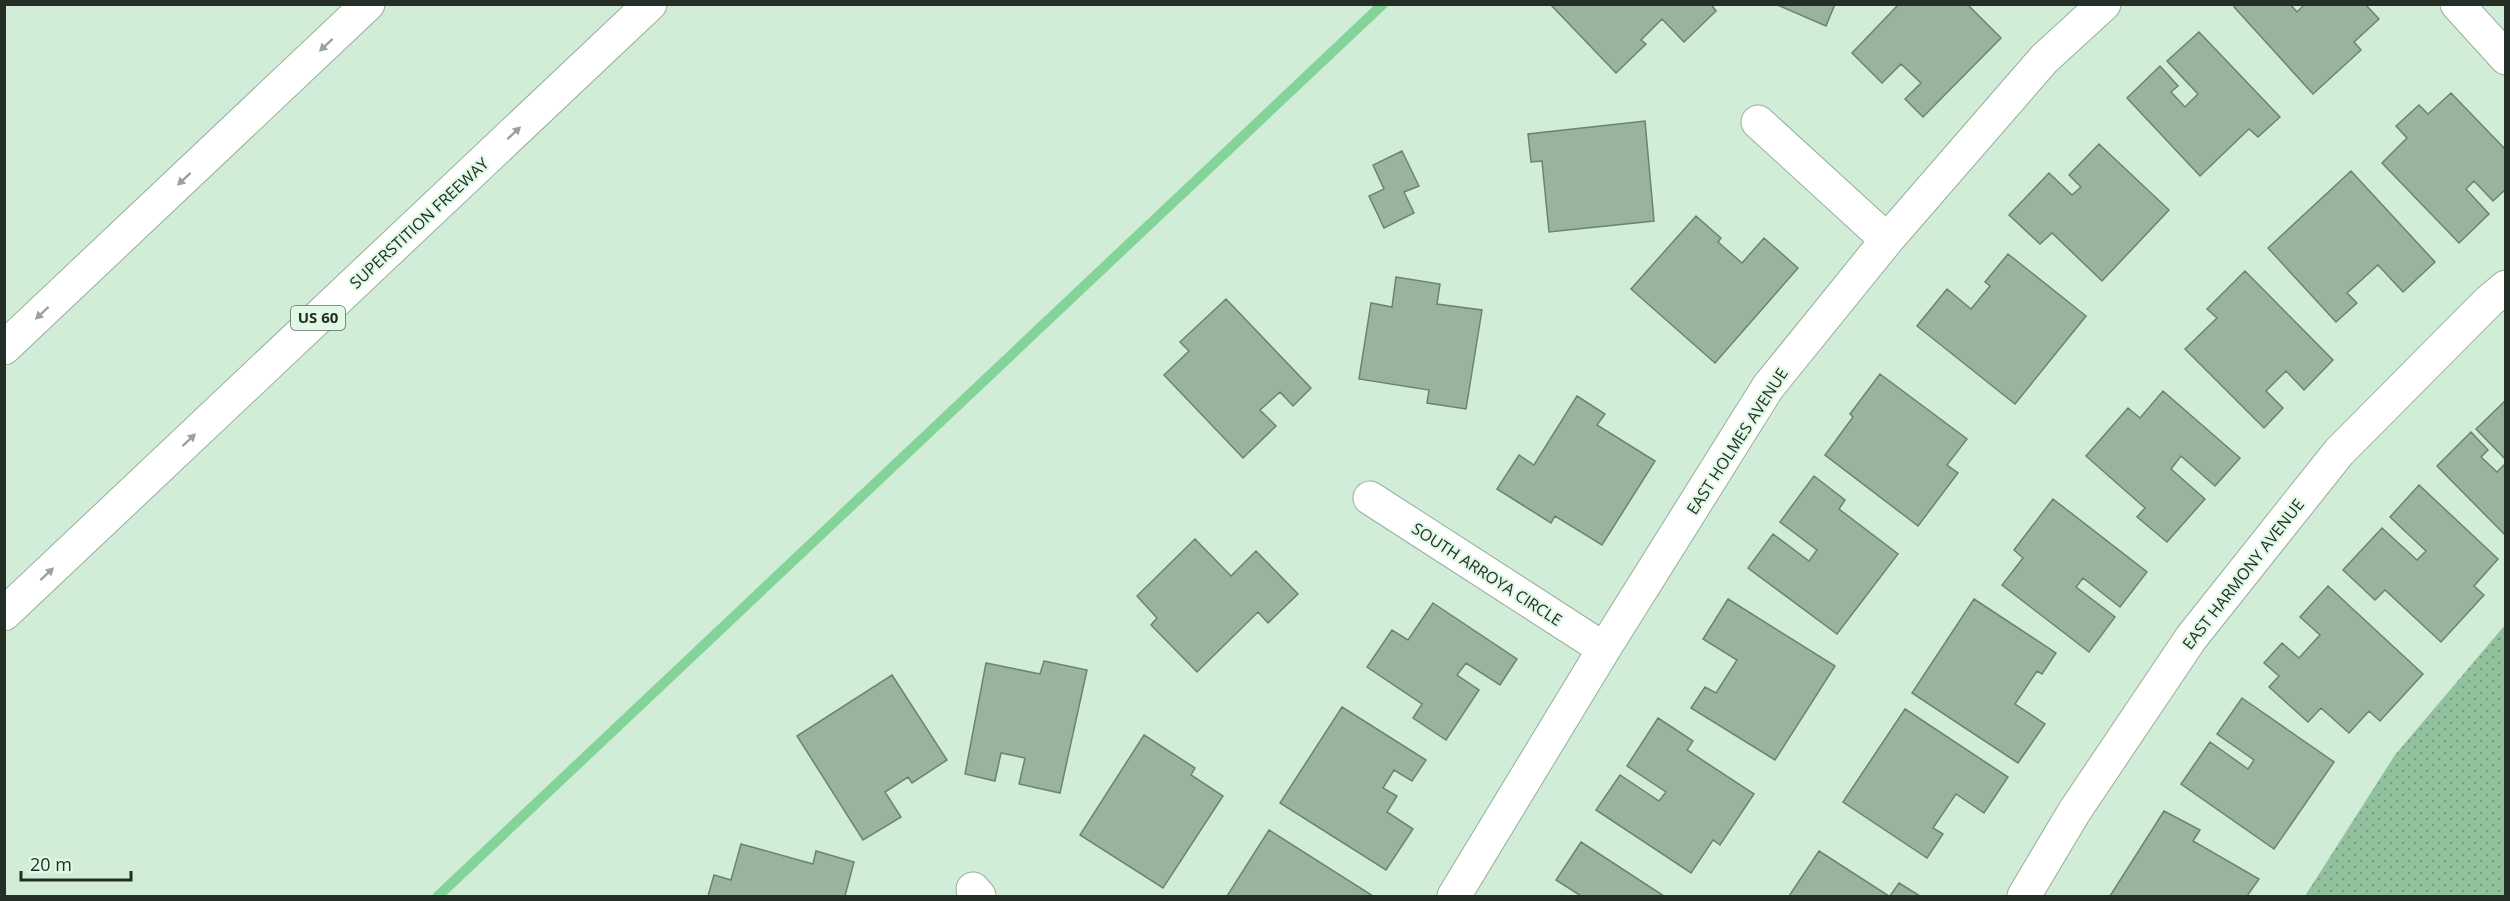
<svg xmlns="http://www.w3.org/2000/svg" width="2510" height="901" font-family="'Open Sans',sans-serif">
<defs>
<pattern id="park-dots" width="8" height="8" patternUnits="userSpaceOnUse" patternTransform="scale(1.5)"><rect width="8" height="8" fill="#92c29d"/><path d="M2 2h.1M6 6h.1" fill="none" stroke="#779e80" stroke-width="1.8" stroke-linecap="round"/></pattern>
</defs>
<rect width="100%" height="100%" fill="#d1ecd7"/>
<path fill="url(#park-dots)" d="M2505,625v271h-200l90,-141z"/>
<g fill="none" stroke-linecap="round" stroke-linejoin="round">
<path stroke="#84d49a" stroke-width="10" d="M438,896l945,-892"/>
</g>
<path fill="#99b39f" stroke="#6b8471" stroke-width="1.5" d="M1550,4h161l5,7 -32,31 -22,-23 -21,21 5,4 -30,29z
M1775,4h60l-9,22z
M1899,4h68l34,34 -78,79 -18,-18 16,-16 -20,-19 -19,19 -30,-30z
M2236,4h54l7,8 8,-8h60l14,15 -25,23 7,8 -48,44 -79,-87z
M2199,32l81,85 -22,20 -9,-8 -49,47 -73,-78 33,-32 18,20 -7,6 14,15 13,-13 -31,-33z
M2451,93l55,57v39l-13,12 -19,-20 -8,8 23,25 -30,29 -77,-80 25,-25 -11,-12 23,-21 9,9z
M1645,121l9,100 -105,11 -7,-71 -11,1 -3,-28z
M2099,144l70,66 -67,71 -50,-48 -12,11 -31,-29 40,-42 23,22 9,-8 -12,-12z
M1402,151l17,35 -15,6 10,21 -30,15 -15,-32 15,-7 -11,-24z
M2351,171l84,91 -32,30 -25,-27 -31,28 10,10 -21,19 -68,-74z
M1696,216l25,22 -3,4 24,21 22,-25 34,30 -83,95 -84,-74z
M2008,254l78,62 -71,88 -98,-78 30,-37 24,20 19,-23 -5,-4z
M2245,271l88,89 -29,30 -18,-19 -20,20 17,17 -19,20 -79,-79 32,-31 -10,-9z
M1396,277l44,7 -3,20 45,6 -16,99 -39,-6 2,-13 -70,-11 12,-76 21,4z
M1226,299l85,89 -18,18 -13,-14 -20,18 16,16 -33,32 -79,-83 25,-24 -9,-9z
M1880,374l87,65 -20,26 11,8 -40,53 -93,-71 28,-38 -3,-3z
M2163,391l77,67 -25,28 -34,-30 -10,13 34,30 -38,43 -30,-25 8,-9 -59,-52 42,-48 12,10z
M1577,396l28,18 -8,11 58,36 -53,84 -47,-29 -4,7 -54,-34 22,-34 15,10z
M2506,400v60l-30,-31z
M2471,432l17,18 -7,7 16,15 9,-9v73l-69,-70z
M1814,476l31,24 -6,9 59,45 -61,80 -89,-66 25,-34 36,27 8,-11 -37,-28z
M2419,485l79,74 -24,27 10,9 -43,47 -56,-52 -10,10 -32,-30 39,-42 35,32 9,-9 -36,-34z
M2053,499l94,73 -27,35 -37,-29 -7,9 39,30 -26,35 -87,-67 21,-27 -9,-8z
M1195,539l36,37 25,-25 42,43 -30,29 -10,-11 -61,60 -46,-47 6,-7 -20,-22z
M2328,586l95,88 -43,47 -11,-10 -20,22 -28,-25 -13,14 -39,-35 10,-11 -15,-13 18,-20 17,15 21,-23 -20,-18z
M1728,599l107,67 -60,94 -84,-52 14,-21 11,6 21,-33 -34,-21z
M1974,599l82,54 -14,21 -5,-3 -22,33 30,20 -27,39 -106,-70z
M1433,603l84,56 -17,26 -34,-22 -9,12 22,15 -33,50 -33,-22 9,-14 -55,-37 25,-37 16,10z
M1044,661l43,9 -27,123 -41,-9 6,-26 -24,-5 -6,28 -30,-7 21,-111 54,11z
M892,675l55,85 -35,23 -4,-6 -23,15 16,25 -38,23 -66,-104z
M2242,698l92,64 -60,87 -93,-65 29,-42 38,27 6,-9 -37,-26z
M1342,707l84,53 -14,21 -18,-11 -11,18 14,8 -10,16 26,17 -27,41 -106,-67z
M1905,709l103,68 -24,36 -28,-19 -23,34 10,6 -16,24 -84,-56z
M1658,718l35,23 -6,9 67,44 -34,51 -7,-5 -22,33 -95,-63 24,-35 39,26 7,-9 -39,-26z
M1144,735l51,33 -4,7 32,21 -60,92 -83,-53z
M2164,811l36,19 -7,11 66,38 -12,17h-137z
M1269,830l104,66h-146z
M1581,842l83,54h-83l-25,-16z
M741,844l72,20 3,-13 38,11 -9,34h-137l6,-21 17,5z
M1819,851l70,45h-100z
M1899,883l21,13h-30z"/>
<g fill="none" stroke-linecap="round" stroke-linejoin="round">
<defs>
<path id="street" d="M2457,4l49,54
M1758,122l129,118
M1370,498l234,151
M973,889l6,7
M1454,896l150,-247 164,-262 119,-147 157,-181 60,-55
M2024,896l50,-84 117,-174 148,-186 150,-151 17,-14"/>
<path id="highway" d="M4,348l364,-344
M4,614l646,-610"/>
</defs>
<use href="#street" stroke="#95af9b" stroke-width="35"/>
<use href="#highway" stroke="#95af9b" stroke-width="35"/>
<use href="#street" stroke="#fff" stroke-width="33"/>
<use href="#highway" stroke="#fff" stroke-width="33"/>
</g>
<defs><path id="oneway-solid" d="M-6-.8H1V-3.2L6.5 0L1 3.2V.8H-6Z" transform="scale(1.5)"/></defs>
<g fill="#9ca19e">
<use href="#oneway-solid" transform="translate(326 45) rotate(137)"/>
<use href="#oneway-solid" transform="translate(514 133) rotate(-43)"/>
<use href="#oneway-solid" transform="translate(184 179) rotate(137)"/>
<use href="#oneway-solid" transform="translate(42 313) rotate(137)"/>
<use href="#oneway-solid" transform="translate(189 440) rotate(-43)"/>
<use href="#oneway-solid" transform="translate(47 574) rotate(-43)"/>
</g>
<g text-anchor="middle" stroke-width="4.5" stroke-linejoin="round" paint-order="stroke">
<rect fill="#dff9e4" stroke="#5c6b60" stroke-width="1.5" x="291" y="306" width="54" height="24" rx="4.5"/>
<g font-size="15" font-weight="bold" fill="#242e27">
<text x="318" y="323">US 60</text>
</g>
<g font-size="16" fill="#242e27" stroke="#dff9e4">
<text transform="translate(419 223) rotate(-43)" y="6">SUPERSTITION FREEWAY</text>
<text transform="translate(1737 441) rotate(-57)" y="6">EAST HOLMES AVENUE</text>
<text transform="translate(1487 574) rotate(33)" y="6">SOUTH ARROYA CIRCLE</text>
<text transform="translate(2243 574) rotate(-52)" y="6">EAST HARMONY AVENUE</text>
</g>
</g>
<rect width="2510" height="901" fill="none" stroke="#242e27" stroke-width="12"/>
<path d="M21 871v9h110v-9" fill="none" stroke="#242e27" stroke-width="3"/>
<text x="30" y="871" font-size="18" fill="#242e27" stroke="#dff9e4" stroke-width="4.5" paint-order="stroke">20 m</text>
</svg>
